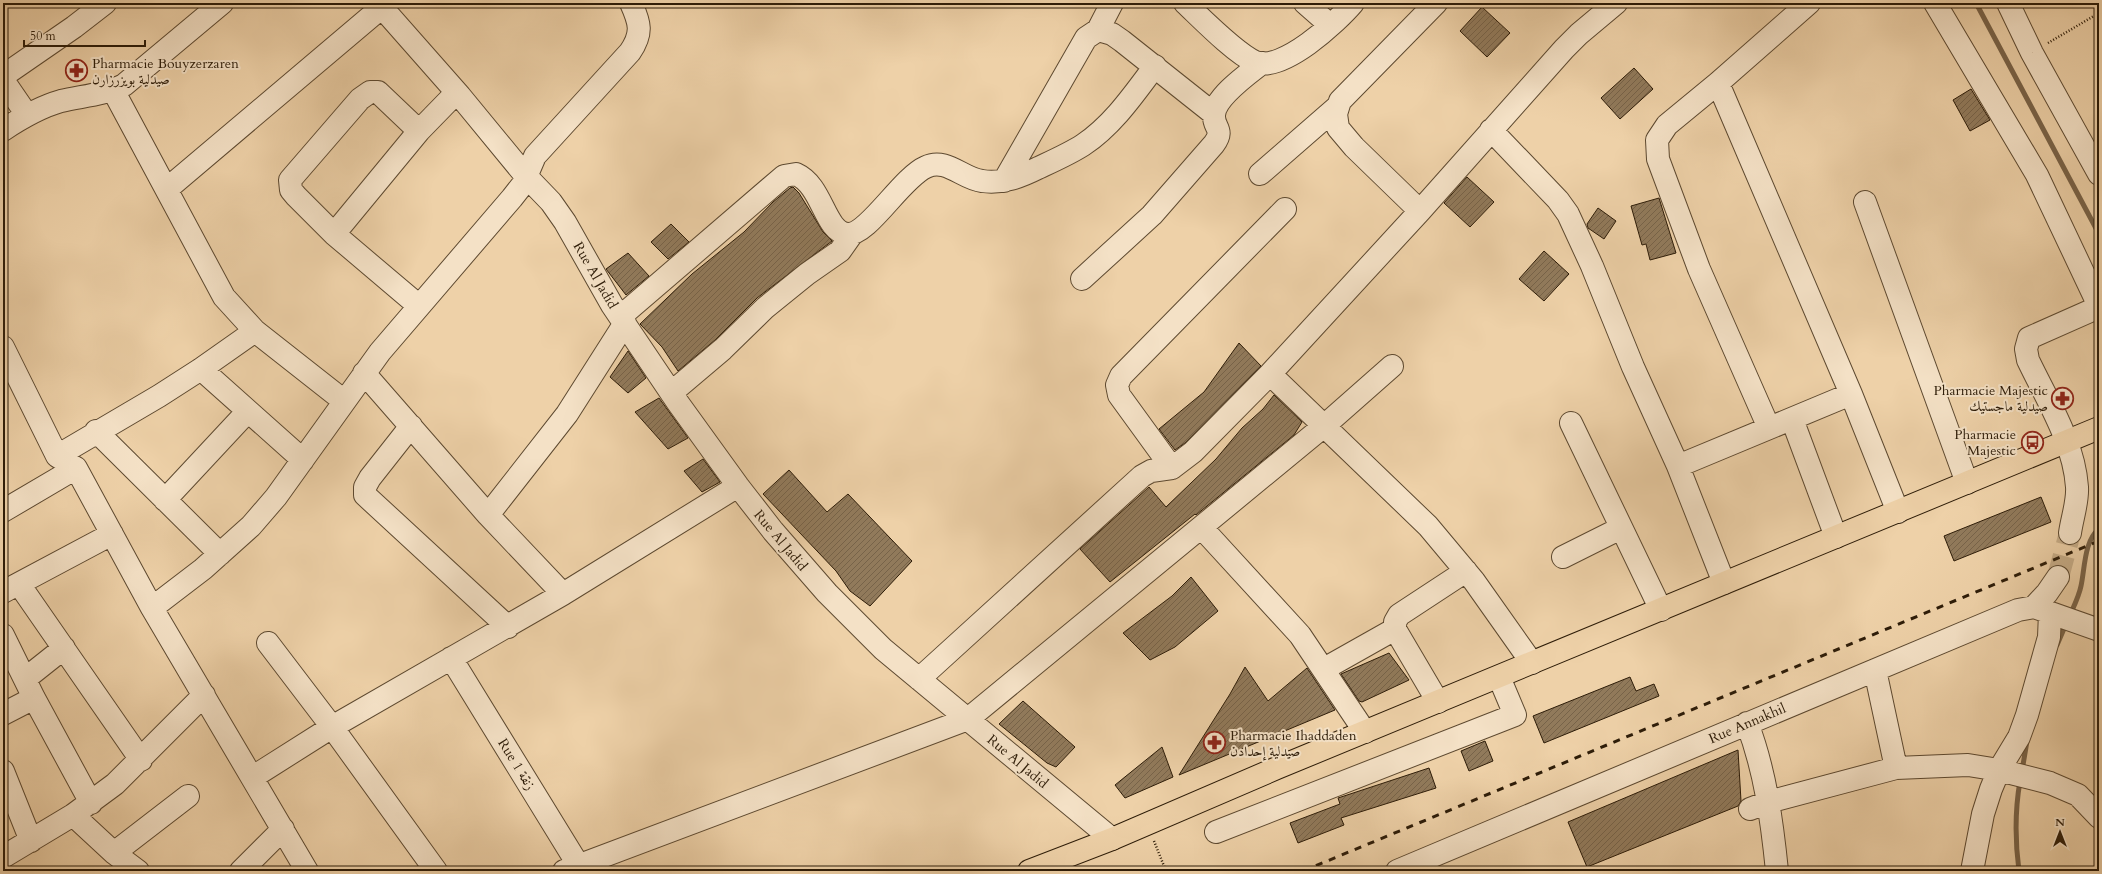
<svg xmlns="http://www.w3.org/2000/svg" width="2102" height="874" font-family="Cardo,Amiri,serif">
<defs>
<pattern id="building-hatch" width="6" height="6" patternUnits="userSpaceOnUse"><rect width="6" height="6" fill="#917a5b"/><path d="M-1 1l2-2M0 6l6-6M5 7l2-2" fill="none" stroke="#776349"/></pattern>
</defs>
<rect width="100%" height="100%" fill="#eed1a8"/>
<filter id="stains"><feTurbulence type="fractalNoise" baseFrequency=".005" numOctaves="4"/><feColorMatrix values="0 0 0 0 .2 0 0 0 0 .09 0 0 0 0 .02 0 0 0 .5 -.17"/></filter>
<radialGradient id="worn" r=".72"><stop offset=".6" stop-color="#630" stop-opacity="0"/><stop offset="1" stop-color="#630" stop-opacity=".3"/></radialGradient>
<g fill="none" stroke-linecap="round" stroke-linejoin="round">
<path stroke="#796348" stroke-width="5" d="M1976,3l123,231
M2070,615c4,-9 9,-19 11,-29 4,-18 3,-45 18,-57
M2057,645l9,-21
M2022,771l5,-30
M2019,871c-4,-30 -4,-61 1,-90"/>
</g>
<path fill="url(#building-hatch)" stroke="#2d1c08" d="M1482,7l28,26 -23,24 -27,-26z
M1634,68l19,21 -33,30 -19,-21z
M1971,89l19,31 -20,11 -17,-31z
M1467,177l27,25 -24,25 -26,-24z
M793,187l6,6 24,39 9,9 -75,57 -42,42 -37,31 -16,-24 -22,-23 52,-50 52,-42 29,-30 17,-14z
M1659,198l17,55 -26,7 -4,-16 -4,1 -11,-39z
M1598,208l18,13 -12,18 -16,-11 -1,-4z
M671,224l18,18 -21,17 -17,-17z
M1544,251l25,23 -25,27 -25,-22z
M628,253l21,23 -23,19 -20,-26z
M1239,343l22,23 -76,77 -10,7 -16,-21 45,-37z
M628,351l18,27 -18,15 -18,-16z
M1274,395l28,27 -8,13 -98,80 -1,-1 -85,68 -30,-33 69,-62 17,20 50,-48 26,-31 21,-19z
M659,398l29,40 -20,11 -33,-37z
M703,459l17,23 -18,10 -18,-21z
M789,470l38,42 21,-18 64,67 -42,45 -20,-15 -14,-20 -73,-77z
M2041,497l10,25 -97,39 -10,-25z
M1191,577l27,34 -43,36 -25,13 -27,-27 49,-37z
M1389,653l20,27 -47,22 -3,-1 -18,-27z
M1245,667l23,34 39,-33 28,42 -156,65 51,-81z
M1630,677l6,14 18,-7 5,12 -115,47 -11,-27z
M1023,701l52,46 -19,20 -9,-4 -48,-39z
M1485,741l8,20 -24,10 -8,-20z
M1162,747l11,30 -48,21 -10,-13z
M1738,750l3,51 -3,5 -151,61 -19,-45z
M1429,768l7,20 -95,30 3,7 -46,18 -8,-20 50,-19 -2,-6z"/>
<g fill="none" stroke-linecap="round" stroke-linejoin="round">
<path stroke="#c7ad88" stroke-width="22" stroke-dasharray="22 11" stroke-linecap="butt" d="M2058,577l12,-44"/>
<defs>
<path id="minor" d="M378,3l82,93 65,79 26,27 14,20 47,83 66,98 60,83 35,45 54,62 56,56 229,190
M1185,3c17,16 50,50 70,59 27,11 82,-40 98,-59
M1305,3l25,22
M1935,3l102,172 62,131
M2008,3l24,50 67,121
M1098,30l14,-27
M3,76l71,-49 31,-24
M3,80l24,35
M1718,83l133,311 47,118
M113,90l111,207 31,34 89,70
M3,130c18,-12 37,-23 58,-29 21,-5 43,-6 63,-16l98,-82
M1491,130l67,70 10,14 24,52 41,101 45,99 46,117
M1260,174l77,-67
M1004,181l82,-143 12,-8 14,4 10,7 92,73
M167,189l215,-182
M1865,202l102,281
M1420,211l-66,-64 -16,-19 -2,-14 4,-13 96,-98
M334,234l-38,-38 -5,-6 -1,-10 70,-81 10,-7h8l41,39
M1082,279l70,-64 62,-71c11,-15 -1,-16 0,-29 1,-18 34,-41 48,-52
M419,306l-85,-72 85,-103 37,-38
M620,317l164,-141 12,-2c27,12 28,57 51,60 21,2 54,-56 79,-67 20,-10 37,12 56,14 20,3 38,-4 56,-13 15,-7 31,-14 45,-23 30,-20 51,-51 72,-79
M3,347l54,109 19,12 76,140 155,263
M201,369l102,91
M364,373l124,142 75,79
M1270,374l158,152 46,55 58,82
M671,393l52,-44 42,-41 42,-34 33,-23 12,-17
M1792,419l44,118
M1571,423l90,187
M411,426l-41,52 -5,9v8l143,132
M1769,428l-70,-159 -41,-110 -1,-19 10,-15 51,-42 91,-80
M96,431l124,123
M57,456l102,-60 42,-27 54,-38
M1678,466l173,-72
M1172,468l-53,-73 -2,-10 4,-9 164,-167
M165,500l83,-89
M3,511l73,-43
M488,515l79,-101 58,-91
M1201,527l99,108 65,97
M2070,533c2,-15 8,-31 7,-46 -3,-45 -30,-87 -49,-127l-2,-11 3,-11 70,-31
M1563,557l58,-29
M19,584l122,176
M3,592l109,-58
M2034,607l13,-14 11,-16
M152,608l51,-39 48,-43 25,-29 104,-145 132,-154 11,-14 12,-28 95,-104c13,-19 10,-29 1,-49
M3,635l31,63 57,105
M268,643l64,84 104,144
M451,658l131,213
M1324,669l71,-40
M1875,670l21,98
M25,679l39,-31
M919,679l223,-203 9,-5 21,-3 21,-16 77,-78 150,-163 144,-162 15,-15 37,-31
M1438,702l-43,-73v-7l4,-7 67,-44
M3,714l31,-16
M1747,723c18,47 25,98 30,148
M3,771l28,70
M253,777l79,-50 231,-133 175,-108
M1750,809l18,-7 128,-34 72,-3 31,5 51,13 28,12 21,22
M73,815l41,38 24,18
M1216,832l299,-117 -16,-38
M114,853l74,-57
M3,857l70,-42 42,-31 89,-89
M241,871l42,-42
M564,871l404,-152 356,-293 68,-60
M1397,871l621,-261 16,-3 65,23
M1972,871l11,-57 8,-25 8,-19 20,-33 8,-22 22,-78 1,-24"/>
<path id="major" d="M1029,871l83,-32 165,-71 822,-340"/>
</defs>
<use href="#minor" stroke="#5d4930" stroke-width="24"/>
<use href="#major" stroke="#2d1c08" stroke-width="24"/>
<path stroke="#2d1c08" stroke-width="2.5" stroke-dasharray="1 2" stroke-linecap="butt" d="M2048,43l51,-30
M1154,841l12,30"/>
<use href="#minor" stroke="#f4e1c6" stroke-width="22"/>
<use href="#major" stroke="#eed1a8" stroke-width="22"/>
<path stroke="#2d1c08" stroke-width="3" stroke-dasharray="7 7" stroke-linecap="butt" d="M1303,871l796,-330"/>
</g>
<defs>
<symbol id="pharmacy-ring" viewBox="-11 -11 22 22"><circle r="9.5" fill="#f4e1c6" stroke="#8f2418" stroke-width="1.5"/><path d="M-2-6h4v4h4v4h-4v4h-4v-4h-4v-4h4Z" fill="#8f2418"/></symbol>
<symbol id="bus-ring" viewBox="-11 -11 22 22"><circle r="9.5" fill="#f4e1c6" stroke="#8f2418" stroke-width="1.5"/><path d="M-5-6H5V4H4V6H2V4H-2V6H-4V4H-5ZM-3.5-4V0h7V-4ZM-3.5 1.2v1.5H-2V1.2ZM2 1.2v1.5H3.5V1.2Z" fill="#8f2418"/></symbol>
</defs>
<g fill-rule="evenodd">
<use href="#pharmacy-ring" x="64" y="58" width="25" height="25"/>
<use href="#pharmacy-ring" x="2050" y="386" width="25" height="25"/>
<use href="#bus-ring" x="2020" y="430" width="25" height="25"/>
<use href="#pharmacy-ring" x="1202" y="730" width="25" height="25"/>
</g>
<g text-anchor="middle" stroke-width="4" stroke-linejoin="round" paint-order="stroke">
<g font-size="14" fill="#2d1c08" stroke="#f4e1c6" text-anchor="start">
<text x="92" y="68">Pharmacie Bouyzerzaren<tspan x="92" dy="16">صيدلية بويزرزارن</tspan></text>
<text x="2048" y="395" text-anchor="end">Pharmacie Majestic<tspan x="2048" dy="16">صيدلية ماجستيك</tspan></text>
<text x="2016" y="439" text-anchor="end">Pharmacie<tspan x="2016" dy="16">Majestic</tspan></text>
<text x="1230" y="740">Pharmacie Ihaddaden<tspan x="1230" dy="16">صيدلية إحدادن</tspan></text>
</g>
<g font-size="14" fill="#2d1c08" stroke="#f4e1c6">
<text transform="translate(596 275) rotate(60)" y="5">Rue Al Jadid</text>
<text transform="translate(781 540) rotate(50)" y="5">Rue Al Jadid</text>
<text transform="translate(1747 723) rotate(-23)" y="5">Rue Annakhil</text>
<text transform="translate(1018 761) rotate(40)" y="5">Rue Al Jadid</text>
<text transform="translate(517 764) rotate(58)" y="5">Rue 1 زنقة</text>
</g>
</g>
<rect width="2102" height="874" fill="none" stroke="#eed1a8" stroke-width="16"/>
<rect x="4" y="4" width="2094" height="866" fill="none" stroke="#2d1c08" stroke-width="2"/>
<rect x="8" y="8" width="2086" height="858" fill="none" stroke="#2d1c08"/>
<g transform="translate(2060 832)" stroke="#f4e1c6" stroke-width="3" paint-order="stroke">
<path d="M0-3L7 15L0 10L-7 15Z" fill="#2d1c08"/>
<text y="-6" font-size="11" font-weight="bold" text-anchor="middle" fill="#2d1c08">N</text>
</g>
<path d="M24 40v6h121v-6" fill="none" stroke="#2d1c08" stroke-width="2"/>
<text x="30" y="40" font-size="12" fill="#2d1c08" stroke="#f4e1c6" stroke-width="3" paint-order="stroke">50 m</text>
<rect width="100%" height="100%" filter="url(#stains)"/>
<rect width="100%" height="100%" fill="url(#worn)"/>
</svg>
